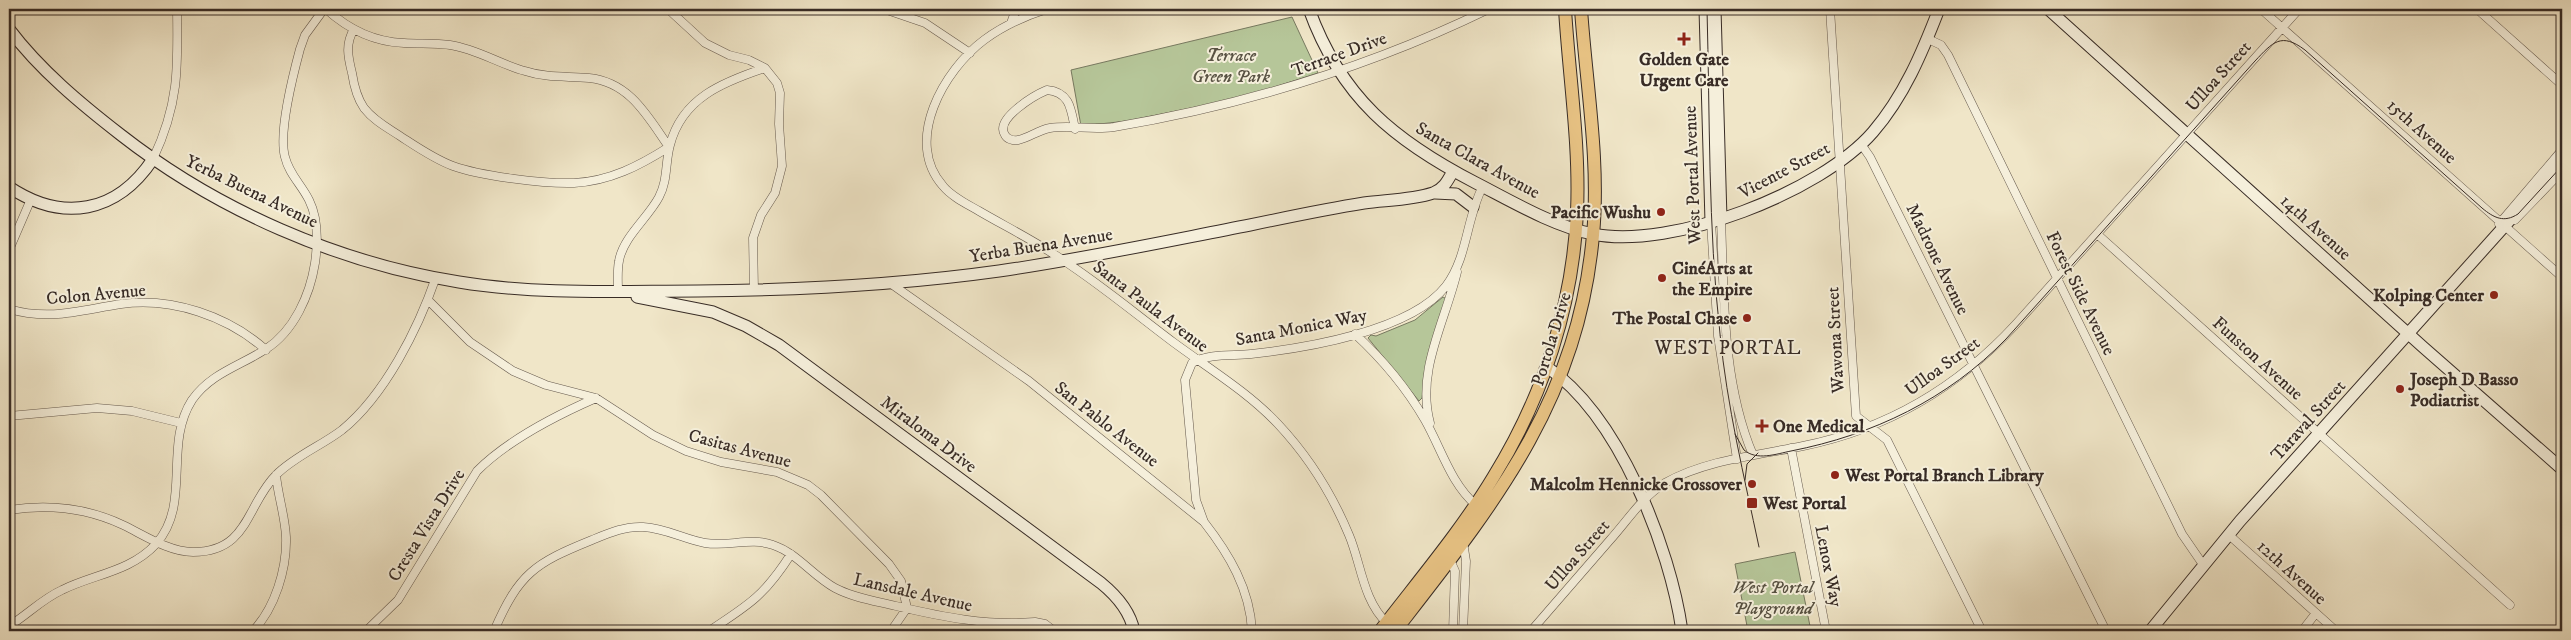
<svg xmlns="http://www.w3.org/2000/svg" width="2571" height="640" font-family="'IM FELL DW Pica',serif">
<rect width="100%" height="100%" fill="#f0e6c8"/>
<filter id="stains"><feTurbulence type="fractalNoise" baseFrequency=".004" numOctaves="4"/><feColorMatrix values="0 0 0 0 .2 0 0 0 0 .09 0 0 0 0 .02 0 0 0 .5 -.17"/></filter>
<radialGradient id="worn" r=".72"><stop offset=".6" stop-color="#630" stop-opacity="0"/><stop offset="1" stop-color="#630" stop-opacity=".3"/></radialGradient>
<path fill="#b6c699" stroke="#777960" d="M1292,17l26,56 -77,25 -114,23 -46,5 -10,-56z
M1443,297l4,2 -20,62 -5,37 -3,3 -51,-63 3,-3 5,1 39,-16z
M1795,552l16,79h-63l-13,-67z"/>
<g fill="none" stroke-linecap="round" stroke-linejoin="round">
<defs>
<path id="street" d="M326,9c22,20 48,33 78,34 16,1 31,0 46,2 27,4 49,19 75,26 21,7 42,5 64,7 41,4 59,39 80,69 -30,19 -59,34 -95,36 -30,1 -93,-7 -121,-17 -19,-7 -36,-19 -53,-30 -12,-8 -26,-15 -36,-28 -7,-10 -10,-22 -12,-35 -4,-16 -7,-29 2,-44
M668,9l37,34 24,12 20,5 16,8 12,15 3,10 -1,31 3,42 -7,27 -14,22 -8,23 1,52
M884,9l41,14 45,30
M1047,9c-22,7 -44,17 -63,31 -40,30 -81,101 -41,146 9,11 24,18 36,25 24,14 50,27 73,42 42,26 81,59 121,89 35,26 75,50 105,82 30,32 54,70 71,111 12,28 14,66 38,88
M1830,9l26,407 31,24 95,191
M2261,9l301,268
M2477,9l85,76
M1011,23l5,-14
M1928,39l13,6 7,10 234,479 22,32
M1075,129c-4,-20 -5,-37 -28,-39 -12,5 -53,29 -42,45 2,4 8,6 13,5 11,-2 20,-10 32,-12 21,-3 42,2 64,-1 130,-22 256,-60 375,-118
M1861,144l9,13 236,474
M153,159c26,-55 25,-91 24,-150
M1721,219c3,77 1,163 32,236
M2515,220l47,-49
M1711,222l7,114 19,123
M2499,224l63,-74
M2097,234l413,371
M9,250l22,-51
M890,283l139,98 175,141c25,32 46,67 48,109
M618,292c0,-10 -1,-21 1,-31 4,-24 29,-43 40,-64 9,-17 6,-34 11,-52 12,-47 53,-63 95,-77
M428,300l42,42 43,29 33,14 50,13 57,37 33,16 35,11 56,10 31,13 13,10 68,69 12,17 6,27 -16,23
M9,309c41,12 72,1 112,-5 51,-7 107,12 145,46
M1355,334c26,24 52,55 70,86 16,28 26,64 51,85
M9,416l88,-8 35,3 49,12
M1430,423c-14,-52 15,-101 27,-151
M1791,448l35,183
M9,510c39,-6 78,-2 114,15 21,10 46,27 70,27 56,0 53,-47 83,-77 19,-19 45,-29 66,-45 43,-35 76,-101 94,-153
M1204,522l-8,-22 -11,-120 7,-17c16,-10 41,-7 59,-9 55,-6 160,-23 195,-68 22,-29 20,-68 37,-100
M2229,535l107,96
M1463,542l3,19 -3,70
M1450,560l5,11 -2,60
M9,626c18,-11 33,-27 53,-36 32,-16 68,-18 94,-46 36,-40 7,-99 36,-144 19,-27 48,-34 74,-51 28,-18 44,-54 49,-86 3,-21 3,-45 -6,-63 -8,-16 -20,-26 -24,-43 -7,-25 8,-82 15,-108l5,-14 19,-26
M253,631c22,-23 34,-62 33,-94 -1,-21 -8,-41 -10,-62
M366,631l32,-31 79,-129c30,-30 80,-56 119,-73
M494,631c25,-58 41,-68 98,-91 17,-7 33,-14 51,-13 22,1 41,12 62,16 23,4 46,-6 68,2 24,8 40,31 62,43 19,10 41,13 61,18 47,11 91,20 139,16l10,2 9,7
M709,631c40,-26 56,-36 82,-77
M1531,631c26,-30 53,-61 79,-91 18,-20 32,-43 55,-57 40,-23 94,-28 138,-37 84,-17 156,-60 213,-122l283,-315
M2302,631l14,-18"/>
<path id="secondary" d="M1309,9c32,89 86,132 167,174 35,18 79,44 117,51 79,16 228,-42 280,-102 31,-36 49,-79 66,-123
M1705,9l6,213
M1715,9l6,210
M2048,9l375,338 139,122
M9,29c31,41 72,75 112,106 96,75 217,128 338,147 79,13 159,9 239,9 101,-1 201,-6 301,-20 84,-12 168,-30 251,-46 38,-8 76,-16 114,-22 22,-3 48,-3 69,-10 11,-4 15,-13 20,-22
M9,187c54,36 108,26 144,-28
M1435,193l21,1 17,13
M637,297l76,15 33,14 33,19 322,238c16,13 29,28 33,48
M1547,367c72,49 123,180 135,264
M2150,631l90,-110 322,-359"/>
<path id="primary" d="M1380,631c39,-51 81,-100 114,-155 49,-79 79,-171 83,-264 3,-67 -8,-136 -12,-203
M1395,631c98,-126 183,-229 198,-396 7,-74 -7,-152 -12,-226"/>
</defs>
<use href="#street" stroke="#665a4e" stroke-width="9"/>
<use href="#secondary" stroke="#382c26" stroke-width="13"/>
<use href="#primary" stroke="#382c26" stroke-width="14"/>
<use href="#street" stroke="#f5efdb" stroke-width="8"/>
<use href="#secondary" stroke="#f5efdb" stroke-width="11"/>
<use href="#primary" stroke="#e8c384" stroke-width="12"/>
<path stroke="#382c26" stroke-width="1" d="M1707,9c3,108 1,218 13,325 7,72 24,142 39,213
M1735,434l9,16c13,11 32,4 47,1 82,-16 157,-52 215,-112l249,-278c18,-19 26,-29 50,-11l177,158c12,10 22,15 36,6l44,-48
M1745,480l2,-16 11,-11"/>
</g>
<g fill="#8f2418" stroke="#f5efdb" stroke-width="2">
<path d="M1681.5 31.5h5v5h5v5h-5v5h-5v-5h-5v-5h5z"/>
<circle cx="1661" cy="212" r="5"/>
<circle cx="1662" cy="278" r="5"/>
<circle cx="2494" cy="295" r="5"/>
<circle cx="1747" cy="318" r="5"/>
<circle cx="2400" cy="389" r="5"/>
<path d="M1759.5 418.5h5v5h5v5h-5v5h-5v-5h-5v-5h5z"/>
<circle cx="1835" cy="475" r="5"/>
<circle cx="1752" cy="484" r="5"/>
<rect x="1746" y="497" width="12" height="12" rx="2.5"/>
</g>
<g text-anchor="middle" stroke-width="4" stroke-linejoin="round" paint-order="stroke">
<g font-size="18" fill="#382c26" stroke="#f5efdb">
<text transform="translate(1339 54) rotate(-20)" y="6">Terrace Drive</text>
<text transform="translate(2218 76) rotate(-48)" y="6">Ulloa Street</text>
<text transform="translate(2422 131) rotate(42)" y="6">15th Avenue</text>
<text transform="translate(1478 160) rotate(29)" y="6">Santa Clara Avenue</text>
<text transform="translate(1784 170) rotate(-28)" y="6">Vicente Street</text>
<text transform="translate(1692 175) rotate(-92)" y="6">West Portal Avenue</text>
<text transform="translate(252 191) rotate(26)" y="6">Yerba Buena Avenue</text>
<text transform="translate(2316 227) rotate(42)" y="6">14th Avenue</text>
<text transform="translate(1041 245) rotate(-9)" y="6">Yerba Buena Avenue</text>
<text transform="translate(1938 259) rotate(64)" y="6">Madrone Avenue</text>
<text transform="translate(2081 293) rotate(64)" y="6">Forest Side Avenue</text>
<text transform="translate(96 294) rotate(-5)" y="6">Colon Avenue</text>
<text transform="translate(1151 306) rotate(37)" y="6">Santa Paula Avenue</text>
<text transform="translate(1301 327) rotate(-11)" y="6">Santa Monica Way</text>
<text transform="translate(1551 339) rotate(-73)" y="6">Portola Drive</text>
<text transform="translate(1835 340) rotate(-93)" y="6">Wawona Street</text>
<text transform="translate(2258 358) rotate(42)" y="6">Funston Avenue</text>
<text transform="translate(1942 366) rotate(-36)" y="6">Ulloa Street</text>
<text transform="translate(2308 420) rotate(-48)" y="6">Taraval Street</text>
<text transform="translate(1107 424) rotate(38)" y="6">San Pablo Avenue</text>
<text transform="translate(929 434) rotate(37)" y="6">Miraloma Drive</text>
<text transform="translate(740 448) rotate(15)" y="6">Casitas Avenue</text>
<text transform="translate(426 525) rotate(-58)" y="6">Cresta Vista Drive</text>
<text transform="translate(1577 555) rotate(-49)" y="6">Ulloa Street</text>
<text transform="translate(1829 566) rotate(79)" y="6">Lenox Way</text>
<text transform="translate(2292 572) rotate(42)" y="6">12th Avenue</text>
<text transform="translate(913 592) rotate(13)" y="6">Lansdale Avenue</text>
</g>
<g font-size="18" font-style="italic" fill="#585243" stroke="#f5efdb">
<text x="1231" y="61">Terrace<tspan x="1231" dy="21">Green Park</tspan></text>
<text x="1773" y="593">West Portal<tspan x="1773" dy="21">Playground</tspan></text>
</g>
<g font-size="18" font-weight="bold" fill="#382c26" stroke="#f5efdb" text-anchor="start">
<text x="1684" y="65" text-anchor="middle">Golden Gate<tspan x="1684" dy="21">Urgent Care</tspan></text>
<text x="1651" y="218" text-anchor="end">Pacific Wushu</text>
<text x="1672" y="274">CinéArts at<tspan x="1672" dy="21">the Empire</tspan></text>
<text x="2484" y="301" text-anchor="end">Kolping Center</text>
<text x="1737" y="324" text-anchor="end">The Postal Chase</text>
<text x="2410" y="385">Joseph D Basso<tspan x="2410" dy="21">Podiatrist</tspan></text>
<text x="1773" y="432">One Medical</text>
<text x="1845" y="481">West Portal Branch Library</text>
<text x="1742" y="490" text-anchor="end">Malcolm Hennicke Crossover</text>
<text x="1763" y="509">West Portal</text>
</g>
<g font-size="19" letter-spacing="1" fill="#382c26" stroke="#f5efdb">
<text x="1728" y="354">WEST PORTAL</text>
</g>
</g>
<rect width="2571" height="640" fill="none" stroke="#f0e6c8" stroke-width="30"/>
<rect x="10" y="10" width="2551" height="620" fill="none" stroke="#382c26" stroke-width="2.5"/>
<rect x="15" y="15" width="2541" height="610" fill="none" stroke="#382c26"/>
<rect width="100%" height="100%" filter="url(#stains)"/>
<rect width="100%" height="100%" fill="url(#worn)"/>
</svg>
